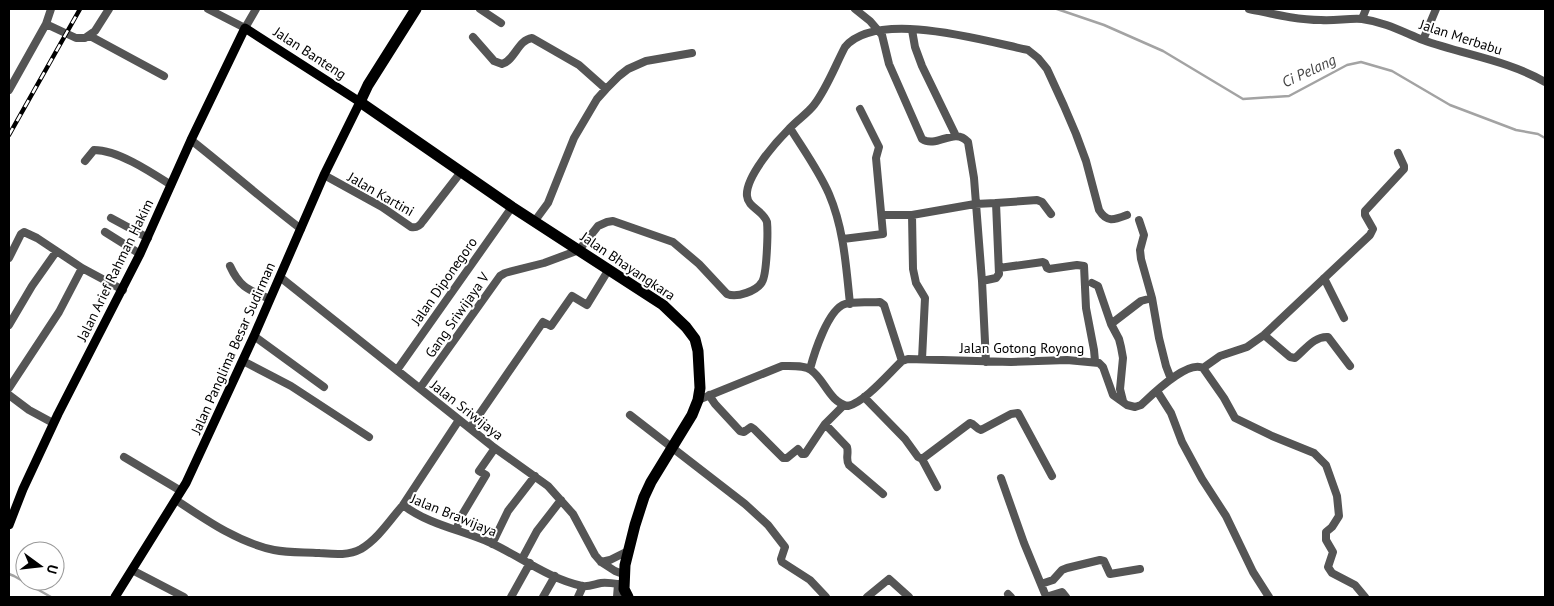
<svg xmlns="http://www.w3.org/2000/svg" width="1554" height="606" font-family="'PT Sans',sans-serif">
<rect width="100%" height="100%" fill="#fff"/>
<g fill="none" stroke-linecap="round" stroke-linejoin="round">
<path stroke="#a3a3a3" stroke-width="2.5" d="M1057,9l47,16 59,26 80,48 46,-3 58,-31 14,-3 31,9 58,34 66,25 22,4 7,4
M9,574l5,2 37,21"/>
<path stroke="#555" stroke-width="8" d="M208,9l37,19 11,-19
M480,9l21,14
M855,9l15,12 12,14 7,29 33,75c15,10 32,-13 46,3l6,36 8,103
M1249,9c24,5 48,11 72,11 14,1 28,-2 41,-1 23,3 41,13 61,21 41,15 84,20 122,42
M1362,19l4,-10
M46,24l30,14h9l10,-7 14,-22
M912,30l3,17 7,19 34,70
M90,36l74,40
M473,37l21,24 8,3c13,-4 16,-24 30,-26l47,27 27,24
M1423,40l13,-31
M9,90l37,-66 5,-15
M790,128c13,21 29,43 39,66 15,35 17,72 21,110
M191,140c37,29 72,60 110,89
M85,161l9,-11c24,0 57,22 77,35
M324,175l58,32 29,20c6,1 9,-1 12,-6l38,-49
M996,203l41,-3 5,2 9,12
M882,215h30l63,-11 21,-1 3,71 -3,4 -14,3 4,81
M912,215l1,54 3,14 9,15 -3,61
M111,218l37,20
M1139,220l5,15 -4,15 1,9 11,39 7,40 7,28 5,13
M534,222l14,-19 26,-65 23,-39 9,-10 13,-13 9,-7 18,-8 46,-8
M105,232l35,22
M843,239l40,-5 -7,-76 3,-11 -19,-38
M9,258l12,-24 3,-2 13,6 45,30 41,22
M230,266c10,22 19,24 40,33
M999,268l44,-6 2,1 2,5 2,1 28,-4 7,1 2,42 8,42 1,11
M280,277l212,169 56,40 25,28 22,41 6,7 14,9 8,3
M1324,278l20,40
M1092,283l6,3 13,38 8,15 2,8 2,11 -3,31 3,12
M1111,324l30,-23 11,-3
M9,325l23,-39 24,-34
M1264,335l26,22 5,1c10,-8 19,-22 33,-21l22,29
M254,336l70,51
M243,361l48,25 78,51
M1203,368l17,-12 27,-9 17,-12 106,-100 3,-6 -8,-14v-4l39,-42v-3l-6,-13
M810,369c4,-15 18,-60 35,-65 10,-3 24,-1 35,-2l4,3 18,56
M397,370l115,-163
M9,388l50,-76 23,-44
M420,388l80,-112 5,-3 39,-10 35,-13 19,-24 9,-4 6,-1 60,21 26,22 28,30c10,4 30,-3 35,-12 5,-8 6,-50 5,-60 -4,-12 -19,-14 -20,-26 -2,-19 29,-54 42,-67 8,-9 18,-15 25,-24 13,-17 21,-39 31,-58 32,-38 140,-6 183,3l10,8 9,11 17,37 12,28 10,27 13,49c8,13 15,10 28,5
M1157,391l14,22 11,29 20,37 24,37 27,56 16,25
M9,395l20,15 24,13
M709,395l6,9 25,27 4,1 7,-5 3,2 29,29h4l11,-9 4,5h3l20,-30
M864,397l41,42 13,18 4,2 48,-36c5,1 6,6 11,7l30,-16 7,-1 34,63
M698,400l84,-34c9,0 22,-1 29,4 14,10 18,32 37,36 17,-4 41,-33 54,-45l6,-2 103,3 56,-2 32,3 4,4 10,28 14,10 8,2 6,-2c12,-11 46,-45 62,-37l21,30 11,20 37,18 42,17 12,12 11,31 2,20 -7,11 -6,5v8l7,12 -5,15 4,6 23,12 10,12
M844,405l-19,19 22,23c2,7 -2,12 2,18l34,29
M630,415l115,89 23,21 17,22 -4,12 1,3 28,18 16,17
M470,428l73,-106 8,4 21,-30 15,9 22,-36
M124,457l57,34
M922,459l15,28
M1001,478l23,65 21,51 4,2 13,-4 4,5
M176,500c30,20 61,42 98,50 15,3 30,2 45,3 14,1 29,3 42,-4 17,-10 29,-29 42,-44 26,20 59,25 88,38 30,14 58,36 91,43 7,1 13,-2 19,-3 7,-1 16,1 23,2
M403,505l56,-85
M456,530l6,-15 24,-40 -7,-4 16,-23
M492,544l16,-33 27,-35
M522,559l15,-28 24,-31
M601,562l9,-2 18,-9
M132,570l52,27
M1041,584l12,-4 9,-10 5,-2 33,-8 4,1 6,13 30,-5
M1008,594l3,3
M511,597l19,-34
M543,597l12,-21
M578,597l5,-11
M617,597l1,-13
M867,597l22,-18 20,18"/>
<path stroke="#000" stroke-width="9" d="M9,525l14,-36 35,-75 82,-160 51,-114 54,-112 115,74 -36,73 -70,161 -68,147 -71,114"/>
<path stroke="#000" stroke-width="11" d="M416,9l-48,76 -8,17 152,105 151,98 23,22 9,12 3,12 2,37 -2,12 -6,15 -41,67 -7,15 -9,28 -10,40 -1,24 4,8"/>
<defs>
<path id="rail" d="M9,135l71,-126"/>
</defs>
<use href="#rail" stroke="#000" stroke-width="4.5"/>
<use href="#rail" stroke="#fff" stroke-width="2.5" stroke-dasharray="8" stroke-linecap="butt"/>
</g>
<g text-anchor="middle" stroke-width="4" stroke-linejoin="round" paint-order="stroke">
<g font-size="14" fill="#000" stroke="#fff">
<text transform="translate(1461 37) rotate(18)" y="5">Jalan Merbabu</text>
<text transform="translate(310 53) rotate(33)" y="5">Jalan Banteng</text>
<text transform="translate(381 194) rotate(30)" y="5">Jalan Kartini</text>
<text transform="translate(628 266) rotate(34)" y="5">Jalan Bhayangkara</text>
<text transform="translate(115 270) rotate(-64)" y="5">Jalan Arief Rahman Hakim</text>
<text transform="translate(444 281) rotate(-55)" y="5">Jalan Diponegoro</text>
<text transform="translate(457 315) rotate(-55)" y="5">Gang Sriwijaya V</text>
<text transform="translate(233 348) rotate(-66)" y="5">Jalan Panglima Besar Sudirman</text>
<text x="1022" y="353">Jalan Gotong Royong</text>
<text transform="translate(467 410) rotate(38)" y="5">Jalan Sriwijaya</text>
<text transform="translate(454 515) rotate(22)" y="5">Jalan Brawijaya</text>
</g>
<g font-size="15" font-style="italic" fill="#444" stroke="#fff">
<text transform="translate(1309 71) rotate(-25)" y="5">Ci Pelang</text>
</g>
</g>
<rect width="1554" height="606" fill="none" stroke="#000000" stroke-width="20"/>
<g transform="translate(40 566) rotate(105)"><circle r="24" fill="#ffffff" stroke="#999999"/>
<path d="M0-4L9 19L0 12L-9 19Z" fill="#000000"/>
<text y="-8" font-size="14" font-weight="bold" text-anchor="middle" fill="#000000">U</text>
</g>
</svg>
